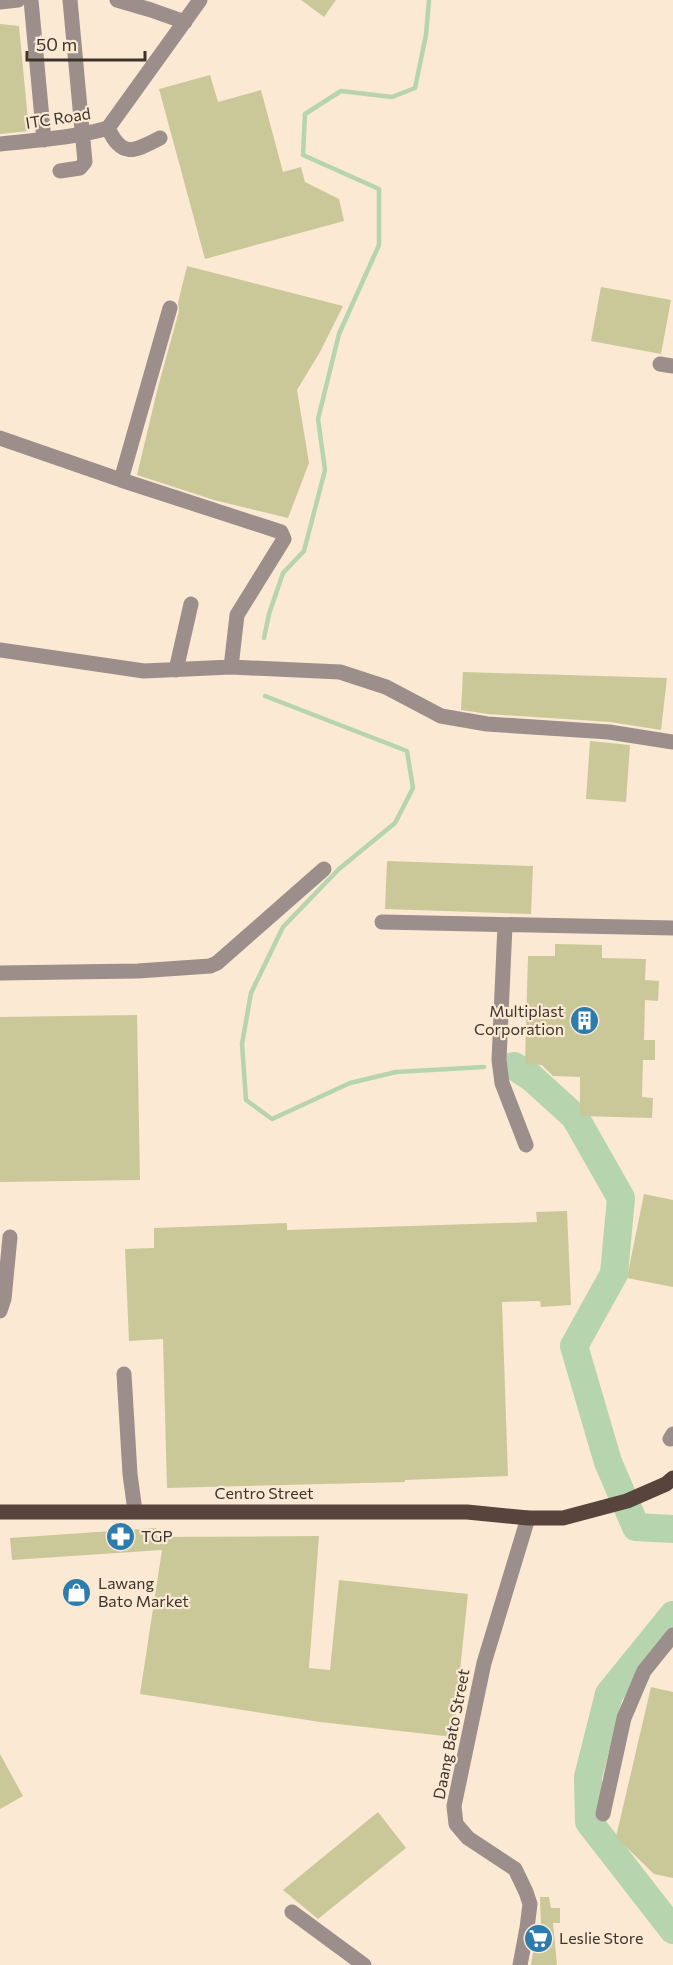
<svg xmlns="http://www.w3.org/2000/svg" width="673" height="1965" font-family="Commissioner,sans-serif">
<rect width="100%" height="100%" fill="#fbe9d3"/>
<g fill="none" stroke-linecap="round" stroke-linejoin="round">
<path stroke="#b6d4ad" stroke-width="4.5" d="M264,638l5,-24 14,-41 21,-22 21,-81 -7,-51 21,-85 40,-89v-56l-76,-34 2,-41 36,-23 51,6 23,-9 11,-53 3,-35
M265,696l142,55 6,37 -18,35 -56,46 -56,58 -32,66 -9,51 4,56 26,19 78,-36 46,-11 88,-5"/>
<path stroke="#b6d4ad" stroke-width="28" d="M514,1066l18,12 43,39 46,81 -7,76 -40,72 34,116 28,65 37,2
M673,1615l-64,79 -21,83 1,45 84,108"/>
</g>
<path fill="#cac899" d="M301,0h35l-12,17z
M0,24l19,2 10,105 -29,3z
M210,75l8,27 43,-12 22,82 18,-5 4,15 34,17 5,22 -139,38 -46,-170z
M187,266l156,40 -23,46 -23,38 12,73 -21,55 -74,-18 -77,-25 21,-88 21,-76 -1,-8z
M601,287l70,13 -10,54 -70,-13z
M463,672l204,6 -6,52 -51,-8 -122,-8 -27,-4z
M590,741l40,4 -4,57 -40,-3z
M387,861l146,5 -2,48 -146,-5z
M555,944l47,1v13l44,1 -1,21 14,1 -1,20 -13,-1 -1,40h11v20h-12l-1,37 11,1 -1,20 -72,-2v-39l-27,-1 -11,-11 -17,-1 3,-108h27z
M137,1015l3,165 -140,2v-165z
M644,1194l29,6v87l-46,-9z
M567,1211l4,94 -30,2 -1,-6 -38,1 6,174 -103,4v2l-238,6 -4,-149 -34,2 -4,-92 29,-1v-20l133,-5v7l250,-8 -1,-10z
M156,1528l1,9 162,-1 -10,132 21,2 9,-90 129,14 -15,143 -133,-15 -180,-28 22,-144 -150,10 -2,-22z
M651,1687l22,5v186l-19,-4 -38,-37z
M0,1754l23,42 -23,13z
M378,1812l28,36 -88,71 -35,-29z
M540,1897h9l2,11h9v15h-7l4,42h-26l6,-36h4z"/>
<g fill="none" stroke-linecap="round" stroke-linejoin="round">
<path stroke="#9b8e8b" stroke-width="15" d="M31,0l13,140
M117,0l34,10 34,12
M0,2l18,-2
M108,128c14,30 25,24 52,10
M0,144c36,-4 74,-6 108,-16l92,-128
M60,171l20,-3 5,-6 -15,-162
M170,308l-49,172 160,52 3,7 -47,76 -6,52 109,5 46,15 55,29 46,8 122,8 64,10
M660,364l13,2
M0,438l121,42
M0,650l144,21 87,-4
M176,670l15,-66
M382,922l291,6
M505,925l-6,135 3,23 24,62
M0,973l138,-2 72,-5 7,-3 107,-94
M0,1311l4,-12 6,-62
M124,1374l6,100 5,37
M670,1439l3,-5
M603,1814l21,-96 20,-47 29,-36
M292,1912l72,53
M520,1965l7,-37 3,-24 -4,-12 -11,-23 -47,-31 -12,-14 -2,-18 30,-143 44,-145"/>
<path stroke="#58443d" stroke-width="15" d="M0,1512h467l61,6h35l64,-17 39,-17 7,-6"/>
</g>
<defs>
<symbol id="building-disc" viewBox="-11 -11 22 22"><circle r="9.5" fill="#2c7cad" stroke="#fbe9d3"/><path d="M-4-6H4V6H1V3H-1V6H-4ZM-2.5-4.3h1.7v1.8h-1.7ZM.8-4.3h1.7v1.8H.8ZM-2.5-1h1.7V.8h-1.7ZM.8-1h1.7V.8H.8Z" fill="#fff"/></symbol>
<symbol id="pharmacy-disc" viewBox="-11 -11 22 22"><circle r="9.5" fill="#2c7cad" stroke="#fbe9d3"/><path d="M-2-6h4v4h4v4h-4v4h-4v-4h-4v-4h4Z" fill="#fff"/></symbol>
<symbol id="shop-disc" viewBox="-11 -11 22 22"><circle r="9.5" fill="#2c7cad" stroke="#fbe9d3"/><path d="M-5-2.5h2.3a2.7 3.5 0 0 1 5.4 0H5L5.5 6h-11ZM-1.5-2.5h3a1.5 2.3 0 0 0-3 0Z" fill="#fff"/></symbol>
<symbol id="supermarket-disc" viewBox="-11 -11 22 22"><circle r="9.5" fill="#2c7cad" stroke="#fbe9d3"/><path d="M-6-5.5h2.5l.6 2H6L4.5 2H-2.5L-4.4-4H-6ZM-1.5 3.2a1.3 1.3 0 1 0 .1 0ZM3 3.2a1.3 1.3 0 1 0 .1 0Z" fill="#fff"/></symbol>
</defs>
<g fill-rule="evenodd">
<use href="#building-disc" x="568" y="1004" width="33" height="33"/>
<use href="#pharmacy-disc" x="104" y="1520" width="33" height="33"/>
<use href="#shop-disc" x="60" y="1576" width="33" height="33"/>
<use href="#supermarket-disc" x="522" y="1922" width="33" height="33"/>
</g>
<g text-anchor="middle" stroke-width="4.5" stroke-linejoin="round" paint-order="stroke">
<g font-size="16" fill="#3b342c" stroke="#fbe9d3">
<text transform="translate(58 118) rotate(-9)" y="6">ITC Road</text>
<text x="264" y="1499">Centro Street</text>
<text transform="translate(451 1734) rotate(-79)" y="6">Daang Bato Street</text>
</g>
<g font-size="16" fill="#3b342c" stroke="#fbe9d3" text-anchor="start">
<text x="564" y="1017" text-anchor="end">Multiplast<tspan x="564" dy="18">Corporation</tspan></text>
<text x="141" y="1542">TGP</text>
<text x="98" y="1589">Lawang<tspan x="98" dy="18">Bato Market</tspan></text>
<text x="559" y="1944">Leslie Store</text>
</g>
</g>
<path d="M27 51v9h118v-9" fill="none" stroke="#3b342c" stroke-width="3"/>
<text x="36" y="51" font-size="18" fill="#3b342c" stroke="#fbe9d3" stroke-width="4.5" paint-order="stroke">50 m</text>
</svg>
